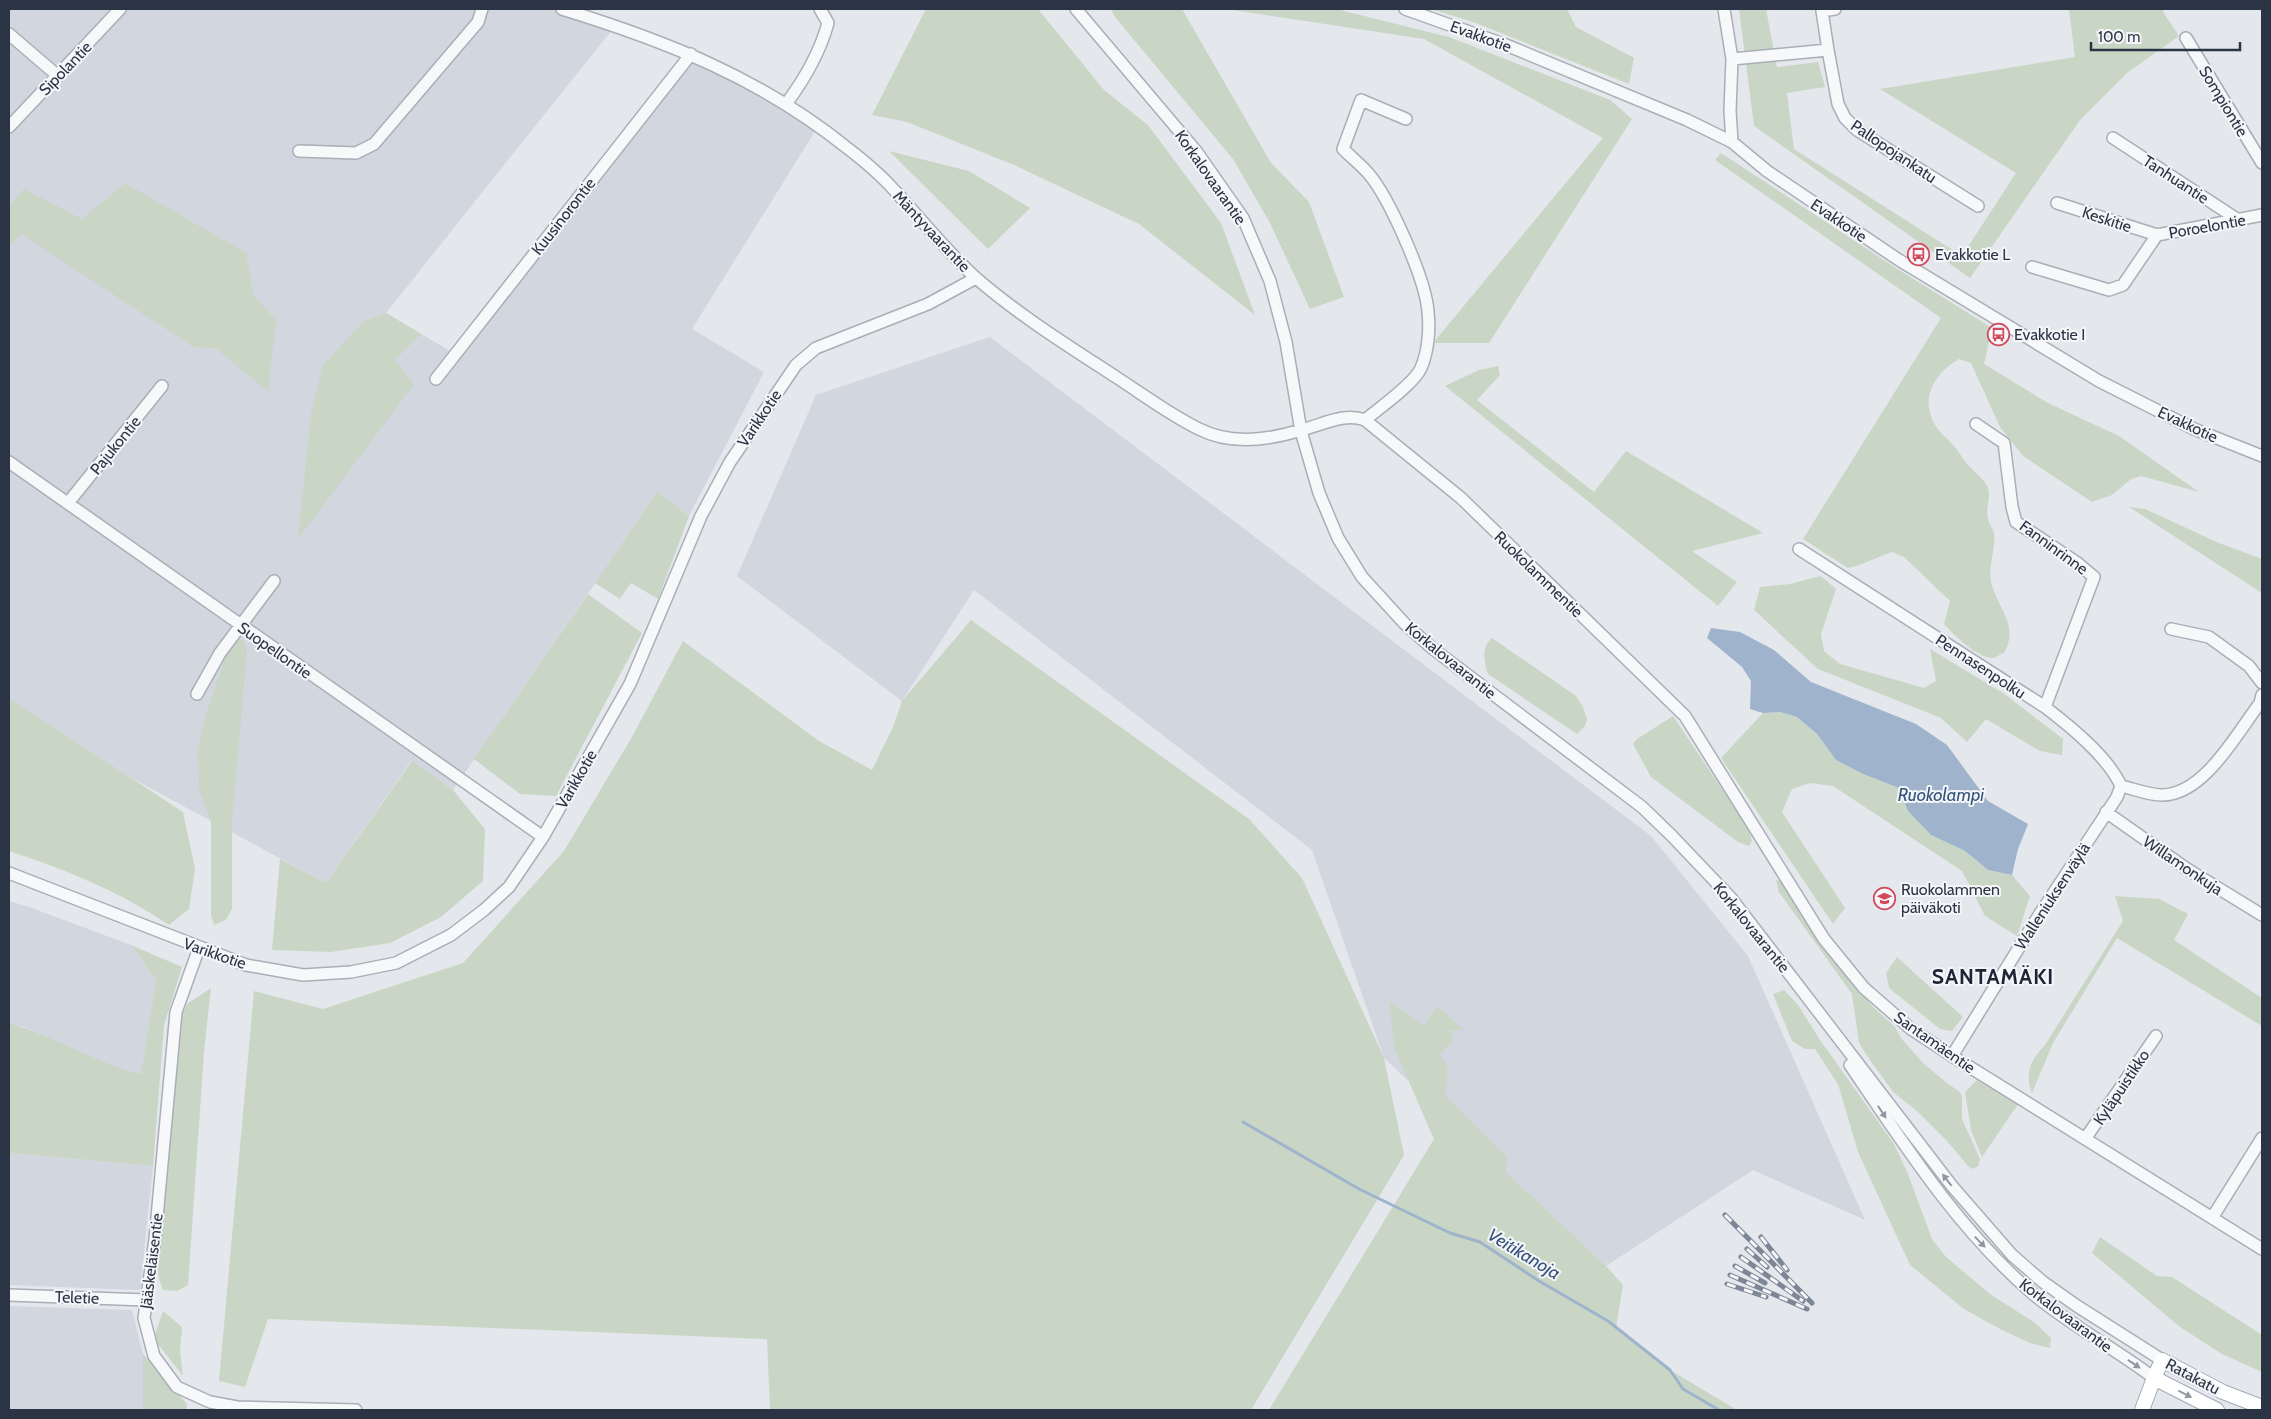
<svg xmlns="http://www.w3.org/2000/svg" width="2271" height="1419" font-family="Cabin,sans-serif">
<rect width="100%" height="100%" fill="#e4e7ec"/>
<path fill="#d2d6de" d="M9,9h573l37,12 -233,292 69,41 243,-304 124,70 -130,209 72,43 -75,144 -32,-23 -204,297 -42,-29 -85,122 -317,-171z
M990,337l661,499 97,120 117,264 -112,-50 -147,96 -222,-208 -72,-208 -338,-260 -72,111 -165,-125 79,-181z
M9,901l20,6 102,38 25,35 -15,95 -42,-14 -75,-34 -15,-4z
M9,1153l144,13 -13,124 -131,-5z
M9,1306l123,4 11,44v56h-134z"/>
<path fill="#c9d6c5" d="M926,9h112l66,81 44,35 73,98 34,92 -116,-91 -125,-59 -107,-43 -35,-7z
M1111,9h71l89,154 38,39 35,95 -34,12 -40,-86 -37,-64 -118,-142z
M1226,9h110l113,28 161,63 22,19 -143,224h-56l170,-205 -179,-99z
M1431,9h136l9,18 58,31 -5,26 -153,-61z
M1739,9h27l11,58 41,-5 7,25 -38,6 7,56 168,107 54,-83 -136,-84 195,-32 -6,-48h95l-1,3 16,24 -52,37 -47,47 -110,158 -216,-152z
M889,151l80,20 61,37 -42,41z
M1721,153l178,117 93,58 -8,36 64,39 71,33 80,56 -58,-16 -10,3 -19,16 -20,7 -69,-46 -23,-29 -29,-64 -12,-4c-24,14 -40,39 -24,66 5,8 12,13 18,20 6,6 10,15 16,21 5,6 14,12 18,20 5,11 -2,21 1,33 1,5 5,9 6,14 2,16 -6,33 -3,49 6,26 29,43 13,71 -3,1 -8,4 -11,5 -16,0 -39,-23 -49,-34l6,-23 -46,-44 -12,-5c-15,5 -29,13 -44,16l-45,-29 138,-221 -226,-158z
M125,183l121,70 7,42 23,25 -8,71 -53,-43 -22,-1 -171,-113 -13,12v-40l15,-17 58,30z
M386,313l35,21 -26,26 19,24 -116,155 13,-125 12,-49 40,-43z
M1498,366l2,9 -23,25 117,92 32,-41 137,82 -71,18 45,31 -19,24 -273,-220 34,-16z
M657,492l32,24 -31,83 -27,-16 -11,16 -25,-16z
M2129,507l16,2 74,34 43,16v34z
M1821,576l15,13 -15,45 3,17 16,13 84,24 12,-7 -6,-32 73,44 60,46 -1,16 -22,-4 -54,-32 -19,23 -26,-24 -123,-49 -64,-59 6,-23 30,-3z
M588,594l54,39 -86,163 -36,-2 -46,-35z
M971,620l278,199 53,59 82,180 20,97 -153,255h-481l-3,-71 -499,-20 -23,68 -26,-6 35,-390 69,18 140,-46 101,-112 68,-114 51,-96 136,100 53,29 21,-43 9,-26z
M1492,638l84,58 7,11 4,13 -2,6 -8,8 -89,-60c-4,-12 -7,-27 4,-36z
M242,639l5,11 -15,171v88l-6,11 -12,5 -3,-10v-94l-12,-32 -1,-41 7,-30 20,-60 6,-13z
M9,698l174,114 12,57 -6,40 -20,16c-48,-33 -105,-56 -160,-74z
M1780,712l17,5 20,17 19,26 27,14 36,14 9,23 23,24 34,16 23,19 24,5 18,21 -13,40 -32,-20 -23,-45 -129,-85 -23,-3 -18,6 -10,23 63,96 -12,16 -112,-166 42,-45z
M1673,716l75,112 4,13 -3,5 -11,-4 -87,-65 -18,-33 4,-5z
M412,761l41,29 32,39 -2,52 -42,36 -51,26 -59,9 -59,-2 8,-91 46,24z
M1776,880l4,1 55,78 38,48 22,20 6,11 22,25 25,21 11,7 3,5v23l18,40 -2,7 -5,3 -5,-3 -21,-25 -30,-30 -23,-18 -22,-30 -13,-20 -7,-49 -73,-102z
M2115,896l44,3 29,15 -14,26 88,58v28l-145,-88 -64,105 -21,50c-8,-20 -1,-34 13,-48l78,-124z
M131,945l51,22 -18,58 -11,141 -144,-13v-130c45,13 86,40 132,51l15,-94z
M1897,957l66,60 -11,14 -12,-2 -51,-41 -3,-15z
M211,988l-7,64 -16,233 -11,6 -14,-1 -4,-11 -1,-13 18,-240 11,-22z
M1784,990l14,15 22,35 74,104 14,30 24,65 14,18 44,37 45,29 16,15 -1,10 -20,-5 -30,-14 -36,-20 -54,-44 -52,-113 -20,-68 -23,-35h-10l-13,-8 -19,-47z
M1389,1001l36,25 12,-20 26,23 -13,2 3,10 -13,14 8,13 -3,27 62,62 -1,15 100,94 17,19 -7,42 54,43 67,40h-468l165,-271 -39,-89z
M1977,1080l41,24 -36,53 -11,-27 -6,-38z
M2100,1237l57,39 15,1 90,58v37l-40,-18 -42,-27 -88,-74z
M163,1311l19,16 -2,24 3,25 -26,-33 -2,-8z
M143,1354l44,50 -1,6h-43z"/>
<path fill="#9fb4cc" d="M1711,628l29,4 34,18 37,32 105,42 31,21 41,56 40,23 -10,25 -6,26 -24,-5 -23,-19 -34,-16 -23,-24 -9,-23 -36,-14 -27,-14 -19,-26 -20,-17 -17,-5 -17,1 -13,-4 1,-28 -9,-14 -35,-29z"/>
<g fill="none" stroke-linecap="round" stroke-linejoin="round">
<path stroke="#9fb4cc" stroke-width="3" d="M1243,1122l116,67 91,44 30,9 59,39 69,40 62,49 13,19 36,21"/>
<defs>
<path id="minor" d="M562,9c104,32 198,69 284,138 17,13 35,28 49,44 27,29 52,61 81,87 44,38 94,69 143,101 26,17 53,37 80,50 31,16 70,11 102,1 21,-5 43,-18 64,-10 13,-11 50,-37 56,-52 7,-16 9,-38 7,-56 -2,-32 -39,-115 -60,-139 -8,-9 -17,-16 -25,-24l18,-49 45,19
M1076,9l120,142 47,67 27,63 16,61 15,89 18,62 19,45 24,39 43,47 27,24 210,159 30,29 59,62 221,288 60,69 31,27 34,24 85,54
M1405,9l101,36 181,75 45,22 35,29 132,89 200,121 95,48 68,27
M1724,9l8,50 -2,52 2,31
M9,34l49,42
M2186,38l76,125
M1828,50l10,54 7,14 12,12 121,76
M1732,59l96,-9 -6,-39 13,-2
M786,104c18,-24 34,-52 42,-81l-8,-14
M9,127l111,-118
M2113,138l127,83
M299,151l57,2 18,-9 104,-122 4,-13
M2057,203l100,32
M2032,267l77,23 14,-5 34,-50 105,-20
M436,379l255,-325
M1365,420l96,78 224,218 139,223 40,49 47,41 41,27 310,193
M1976,424l28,19 8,64 4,15 60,40 18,15 -49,130
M9,462l534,375
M68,503l94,-117
M1799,549l246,158c26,20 63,50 76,79l-4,11 -76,115 -89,144
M2171,629l38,8 40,29 13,17
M197,694l23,-41 54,-72
M2121,786c13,3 28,9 41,9 42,0 75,-62 98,-92l2,-8
M2106,812l81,57 75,46
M9,873l237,92 57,10 48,-3 45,-9 55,-28 33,-25 25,-23 34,-50 87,-153 71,-168 29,-54 66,-97 20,-17 112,-44 48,-26
M199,948l-23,64 -21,227 -11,79 10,38 23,31 33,15 27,5 119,3
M1850,1065c55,81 108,164 182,228 38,32 82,55 122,85
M2085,1139l71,-103
M2212,1218l50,-80
M9,1295l137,5"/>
<path id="major" d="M2154,1378l63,32
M2142,1410l12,-32 8,-18 61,32 39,15"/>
</defs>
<use href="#minor" stroke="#a9aeb7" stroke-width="14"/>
<use href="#major" stroke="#a3abb8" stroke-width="16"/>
<use href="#minor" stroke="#f7f8fa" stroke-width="11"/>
<use href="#major" stroke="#fff" stroke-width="14"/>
<defs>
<path id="rail" d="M1725,1215l87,88
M1761,1237l26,33
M1747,1249l20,18
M1741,1257l62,44
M1735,1266l30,17
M1730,1275l77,34
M1727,1284l39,13"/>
</defs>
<use href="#rail" stroke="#7d8696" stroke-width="5"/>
<use href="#rail" stroke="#f4f6f9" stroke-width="3" stroke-dasharray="9" stroke-linecap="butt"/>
</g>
<defs><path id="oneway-solid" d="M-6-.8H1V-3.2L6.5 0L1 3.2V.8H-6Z" transform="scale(1.25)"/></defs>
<g fill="#9196a0">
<use href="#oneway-solid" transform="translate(1882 1112) rotate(57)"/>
<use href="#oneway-solid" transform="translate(1947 1180) rotate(-128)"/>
<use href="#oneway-solid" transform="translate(1980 1242) rotate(46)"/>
<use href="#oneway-solid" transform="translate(2134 1364) rotate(34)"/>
</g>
<use fill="#959aa2" href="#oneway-solid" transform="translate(2185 1394) rotate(27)"/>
<defs>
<symbol id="bus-ring" viewBox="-11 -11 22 22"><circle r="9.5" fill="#f4f6f9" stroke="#d1495b" stroke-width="1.5"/><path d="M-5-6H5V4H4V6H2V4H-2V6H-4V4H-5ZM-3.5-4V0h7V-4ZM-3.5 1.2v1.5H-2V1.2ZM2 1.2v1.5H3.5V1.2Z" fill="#d1495b"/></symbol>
<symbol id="school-ring" viewBox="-11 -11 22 22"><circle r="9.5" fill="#f4f6f9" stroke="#d1495b" stroke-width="1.5"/><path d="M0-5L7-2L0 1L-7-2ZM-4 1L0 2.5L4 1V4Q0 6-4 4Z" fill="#d1495b"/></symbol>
</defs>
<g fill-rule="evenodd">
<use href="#bus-ring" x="1906" y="242" width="25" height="25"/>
<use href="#bus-ring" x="1986" y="322" width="25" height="25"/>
<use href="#school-ring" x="1872" y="886" width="25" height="25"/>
</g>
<g text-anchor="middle" stroke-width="4" stroke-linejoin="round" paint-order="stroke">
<g font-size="16" fill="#2b3445" stroke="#f4f6f9">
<text transform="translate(1481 36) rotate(20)" y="6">Evakkotie</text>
<text transform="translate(65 68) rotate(-46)" y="6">Sipolantie</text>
<text transform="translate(2224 101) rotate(59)" y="6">Sompiontie</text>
<text transform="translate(1894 151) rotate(34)" y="6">Pallopojankatu</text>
<text transform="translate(1211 177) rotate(55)" y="6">Korkalovaarantie</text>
<text transform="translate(2176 179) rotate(33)" y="6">Tanhuantie</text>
<text transform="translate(563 216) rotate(-52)" y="6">Kuusinorontie</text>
<text transform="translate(2107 219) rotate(18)" y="6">Keskitie</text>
<text transform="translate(1839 220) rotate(34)" y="6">Evakkotie</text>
<text transform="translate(2207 226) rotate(-10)" y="6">Poroelontie</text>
<text transform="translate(932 231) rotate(47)" y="6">Mäntyvaarantie</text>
<text transform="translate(759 418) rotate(-56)" y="6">Varikkotie</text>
<text transform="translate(2188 424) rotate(25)" y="6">Evakkotie</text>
<text transform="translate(115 445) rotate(-51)" y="6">Pajukontie</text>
<text transform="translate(2054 547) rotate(36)" y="6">Fanninrinne</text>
<text transform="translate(1539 574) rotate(44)" y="6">Ruokolammentie</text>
<text transform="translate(275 650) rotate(35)" y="6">Suopellontie</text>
<text transform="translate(1451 660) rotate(39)" y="6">Korkalovaarantie</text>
<text transform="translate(1981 666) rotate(33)" y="6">Pennasenpolku</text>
<text transform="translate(576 779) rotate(-60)" y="6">Varikkotie</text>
<text transform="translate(2183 865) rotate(34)" y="6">Willamonkuja</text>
<text transform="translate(2052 896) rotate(-57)" y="6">Walleniuksenväylä</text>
<text transform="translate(1752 927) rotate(51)" y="6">Korkalovaarantie</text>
<text transform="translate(215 953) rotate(19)" y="6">Varikkotie</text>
<text transform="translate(1935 1042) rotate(35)" y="6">Santamäentie</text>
<text transform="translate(2121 1087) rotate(-56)" y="6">Kyläpuistikko</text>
<text transform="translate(151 1261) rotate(-83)" y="6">Jääskeläisentie</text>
<text transform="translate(77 1297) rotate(2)" y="6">Teletie</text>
<text transform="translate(2066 1315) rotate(37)" y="6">Korkalovaarantie</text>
<text transform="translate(2193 1376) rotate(28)" y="6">Ratakatu</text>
</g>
<g font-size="16" fill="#2b3445" stroke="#f4f6f9" text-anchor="start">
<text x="1935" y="260">Evakkotie L</text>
<text x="2014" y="340">Evakkotie I</text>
<text x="1901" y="895">Ruokolammen<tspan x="1901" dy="18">päiväkoti</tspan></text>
</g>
<g font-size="18" font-style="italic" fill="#34527a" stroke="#f4f6f9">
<text x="1941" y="801">Ruokolampi</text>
<text transform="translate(1524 1254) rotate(31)" y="6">Veitikanoja</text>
</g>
<g font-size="21" font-weight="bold" letter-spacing="1" fill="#1d2536" stroke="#f4f6f9">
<text x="1993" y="984">SANTAMÄKI</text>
</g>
</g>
<rect width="2271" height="1419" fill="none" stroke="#2b3445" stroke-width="20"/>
<path d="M2091 42v8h149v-8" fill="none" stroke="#2b3445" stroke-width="2.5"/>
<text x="2098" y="42" font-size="15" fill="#2b3445" stroke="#f4f6f9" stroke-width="4" paint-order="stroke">100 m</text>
</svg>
